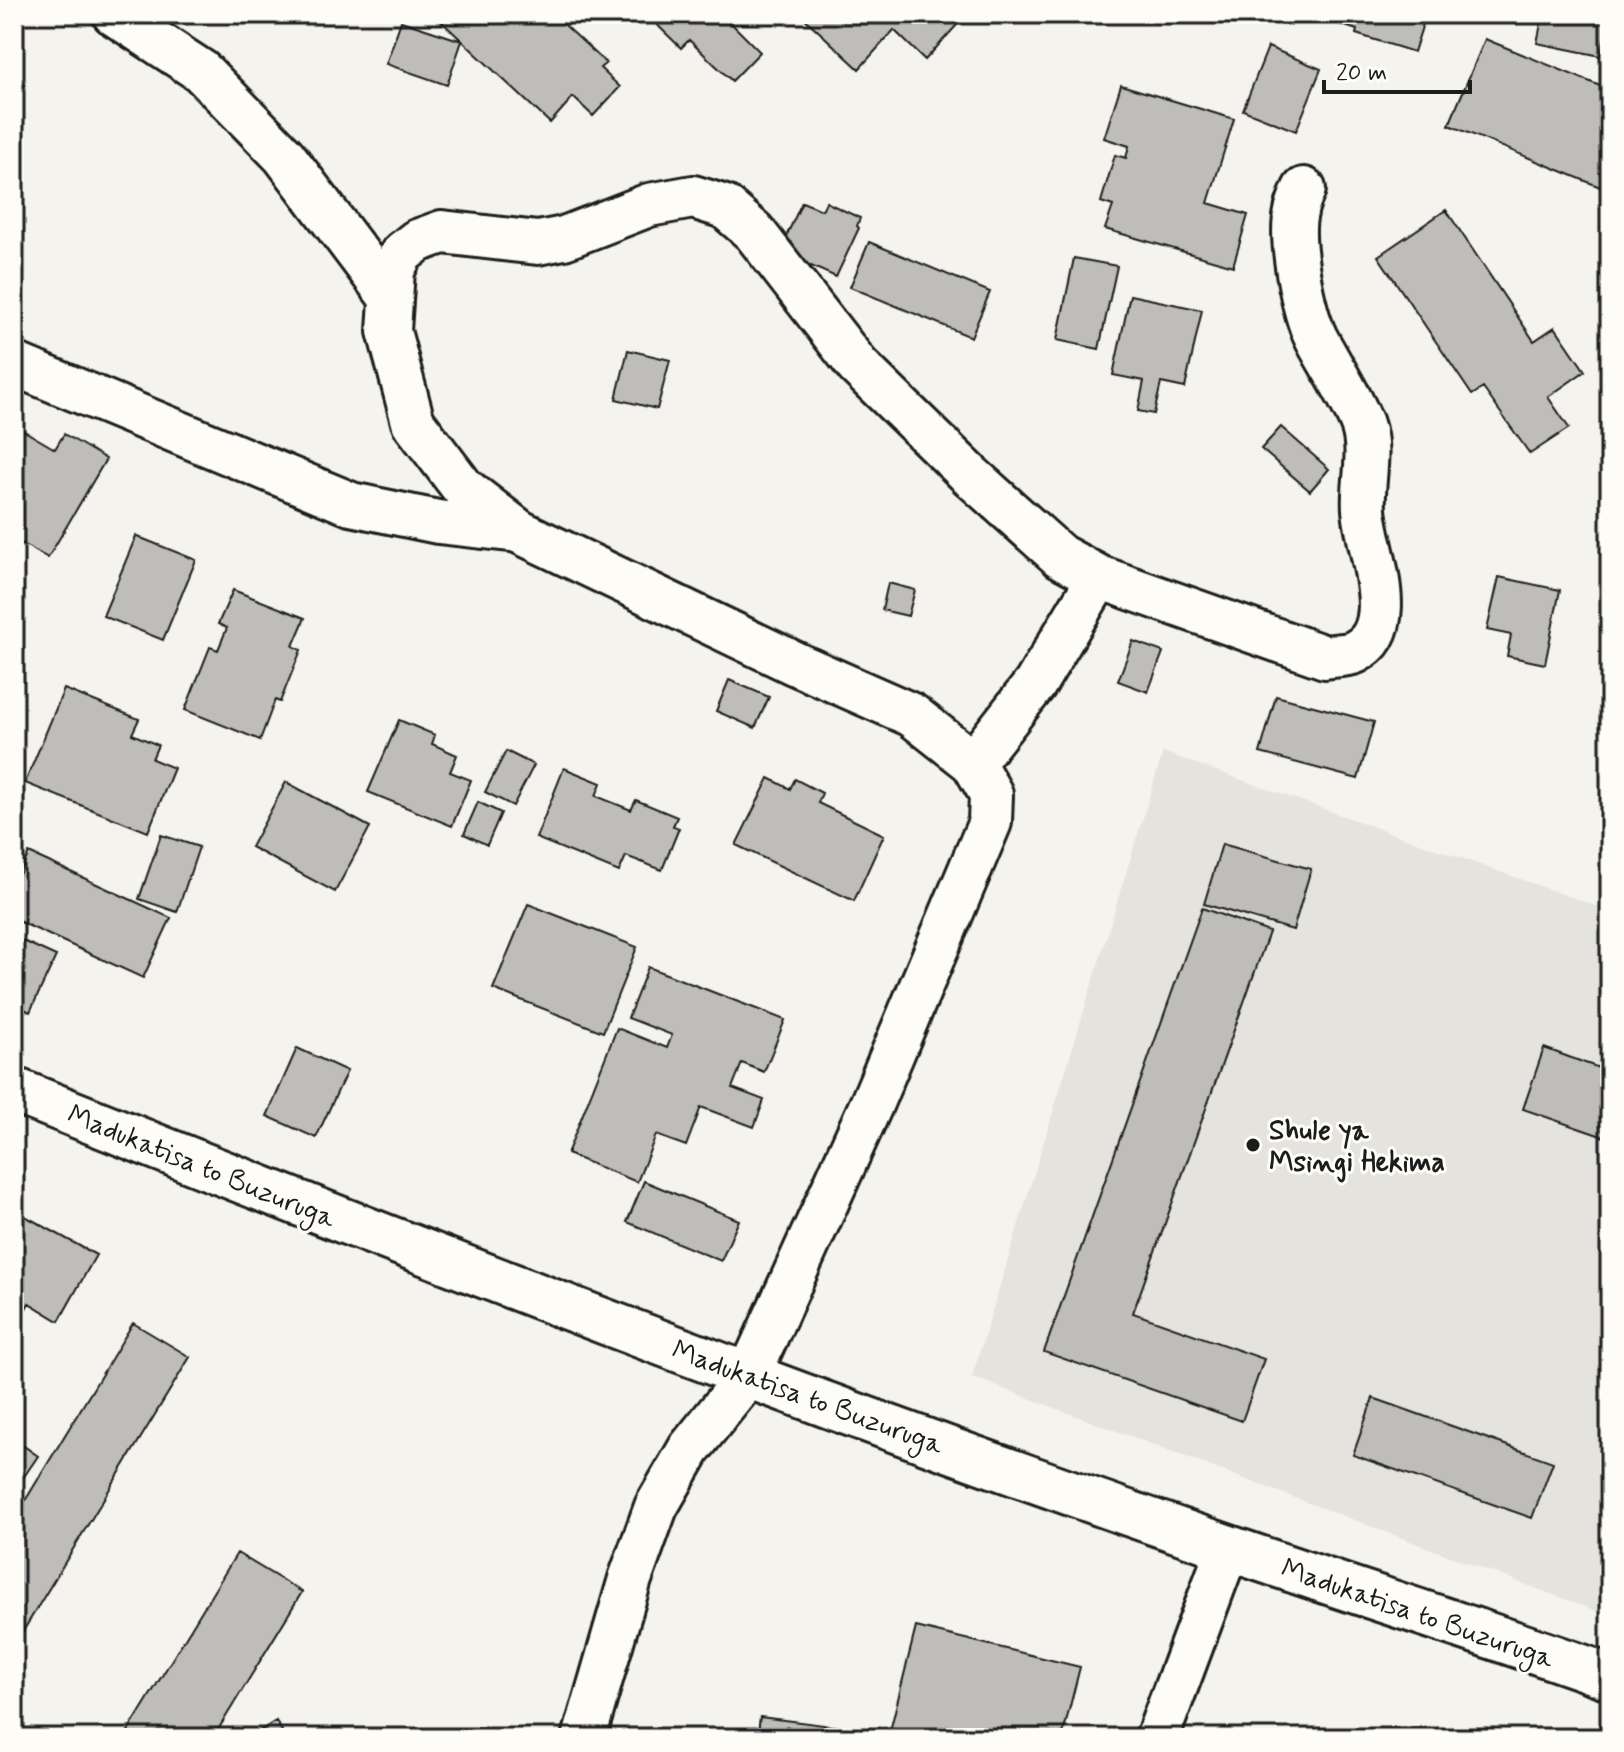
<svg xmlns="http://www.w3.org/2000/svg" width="1624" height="1752" font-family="Mynerve,sans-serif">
<rect width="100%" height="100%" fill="#f4f3ee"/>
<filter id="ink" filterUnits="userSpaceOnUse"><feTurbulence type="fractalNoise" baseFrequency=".0125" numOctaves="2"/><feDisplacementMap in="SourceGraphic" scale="16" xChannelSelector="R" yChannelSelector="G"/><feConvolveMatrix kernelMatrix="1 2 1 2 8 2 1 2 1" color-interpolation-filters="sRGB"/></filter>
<g filter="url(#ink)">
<path fill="#e4e3de" d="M1163,752l447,159v705l-638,-239z"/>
<path fill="#bebdba" stroke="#1c1c1c" stroke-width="2" d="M449,14h104l53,49 -6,5 20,19 -27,29 -20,-19 -23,26 -108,-101z
M646,14h76l38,38 -28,29 -43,-41 -8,8z
M800,14h167l-42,46 -31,-30 -35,39z
M1339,14h87l-12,38 -58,-18 1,-4 -21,-7z
M1543,14h66l-8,42 -64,-13z
M401,21l61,20 -15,44 -61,-21z
M1485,39l125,51v101l-161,-66z
M1268,47l53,22 -25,62 -53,-21z
M1121,85l113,34 -26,84 40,12 -15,51 -128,-37 8,-23 -12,-4 14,-47 11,3 3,-12 -25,-8z
M802,202l20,8 4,-8 34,16 -3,8 2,2 -23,49 -57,-25z
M1446,210l88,131 21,-14 30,44 -37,26 21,31 -39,26 -47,-66 -11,7 -94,-139z
M869,242l121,50 -19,45 -121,-50z
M1074,258l43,8 -18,83 -42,-9z
M1130,295l72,15 -17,78 -24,-5 -7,31 -16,-3 6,-30 -31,-6z
M628,350l42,10 -13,49 -41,-10z
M14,425l41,24 9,-15 42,25 -58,99 -34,-19z
M1281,427l48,42 -19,22 -49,-42z
M136,536l60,24 -33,80 -60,-24z
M1499,577l61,13 -15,74 -38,-8 4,-21 -24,-5z
M888,583l27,7 -7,26 -26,-6z
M233,590l72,28 -12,28 8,4 -21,52 -5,-2 -15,40 -75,-30 25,-63 8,3 9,-22 -9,-4z
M1133,641l30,11 -15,40 -30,-11z
M729,680l40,17 -14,31 -39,-17z
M64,689l75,30 -7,15 26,11 -6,14 22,9 -26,64 -123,-49z
M1276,696l98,26 -16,57 -98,-26z
M399,720l36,15 -3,9 25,11 -7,17 21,8 -19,46 -84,-34z
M506,751l28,14 -21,41 -28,-14z
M564,768l37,15 -5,13 35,14 5,-10 41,17 -4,9 6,2 -17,42 -36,-14 -7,16 -83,-34z
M769,778l21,11 5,-10 27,14 -4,10 66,32 -30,66 -118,-56z
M286,782l84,45 -35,65 -84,-45z
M478,802l23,11 -14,32 -23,-11z
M161,835l38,12 -22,65 -38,-13z
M1222,844l89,25 -18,61 -89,-26z
M29,853l142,65 -28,60 -129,-59v-34z
M528,904l109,43 -34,85 -110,-43z
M1202,908l67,24 -136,381 131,46 -22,62 -198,-69z
M14,937l42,19 -26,56 -16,-8z
M648,967l137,53 -21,52 -22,-9 -10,25 32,12 -10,27 -53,-20 -15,39 -30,-11 -19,47 -70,-28 50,-126 50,20 5,-13 -44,-17z
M297,1048l50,23 -31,67 -49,-22z
M1544,1048l66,24v67l-87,-30z
M644,1181l95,39 -18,41 -94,-39z
M14,1210l82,45 -37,66 -30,-18 -15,27z
M133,1323l57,34 -176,289v-127z
M1373,1398l180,64 -21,56 -179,-63z
M14,1439l24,17 -24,35z
M237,1553l65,39 -89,146h-89z
M916,1627l164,40 -18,71h-143l-29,-7z
M760,1717l80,10 -2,11h-81z
M276,1721l10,17h-38z"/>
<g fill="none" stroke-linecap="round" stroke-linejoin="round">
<defs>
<path id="minor" d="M114,14l87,57 83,85 107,142
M14,364l337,140 87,18 81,9
M973,763l62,-79 64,-107
M584,1738l46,-159 26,-72 34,-59 59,-73 122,-270 119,-283 1,-28 -18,-31 -61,-48 -118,-52 -274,-131 -57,-44 -50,-66 -24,-91 4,-61 9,-17 15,-12 25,-9 96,11 26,-5 85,-33 44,-8 32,10 29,25 104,134 114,111 88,79 39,21 226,80c8,-2 22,-1 30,-5 49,-24 11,-105 9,-143 -2,-27 8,-57 -2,-85 -11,-28 -32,-59 -46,-86 -13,-27 -27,-98 -20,-126 1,-8 5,-16 8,-23
M1157,1738l71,-190"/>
<path id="secondary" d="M14,1090c402,161 806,318 1215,458 127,44 255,84 381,129"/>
</defs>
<use href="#minor" stroke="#1c1c1c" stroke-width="48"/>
<use href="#secondary" stroke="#1c1c1c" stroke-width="50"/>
<use href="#minor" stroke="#fdfcf7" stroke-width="42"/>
<use href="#secondary" stroke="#fdfcf7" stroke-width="44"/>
</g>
</g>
<circle fill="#1c1c1c" stroke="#fdfcf7" stroke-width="3" cx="1253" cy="1145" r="8"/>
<g text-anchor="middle" stroke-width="6" stroke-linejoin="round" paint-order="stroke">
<g font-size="28" font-weight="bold" fill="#1c1c1c" stroke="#fdfcf7" text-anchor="start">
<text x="1269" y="1139">Shule ya<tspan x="1269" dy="32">Msingi Hekima</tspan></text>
</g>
<g font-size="28" fill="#1c1c1c" stroke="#fdfcf7">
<text transform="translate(202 1165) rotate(22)" y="10">Madukatisa to Buzuruga</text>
<text transform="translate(808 1396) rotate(20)" y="10">Madukatisa to Buzuruga</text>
<text transform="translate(1418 1612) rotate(19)" y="10">Madukatisa to Buzuruga</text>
</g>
</g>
<rect width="1624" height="1752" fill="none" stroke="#fdfcf7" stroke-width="48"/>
<rect x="24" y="24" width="1576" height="1704" fill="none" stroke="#1c1c1c" stroke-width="3" filter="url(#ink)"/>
<path d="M1324 80v12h146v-12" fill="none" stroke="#1c1c1c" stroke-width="4"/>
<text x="1336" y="80" font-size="24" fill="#1c1c1c" stroke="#fdfcf7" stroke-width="6" paint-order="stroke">20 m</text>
</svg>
